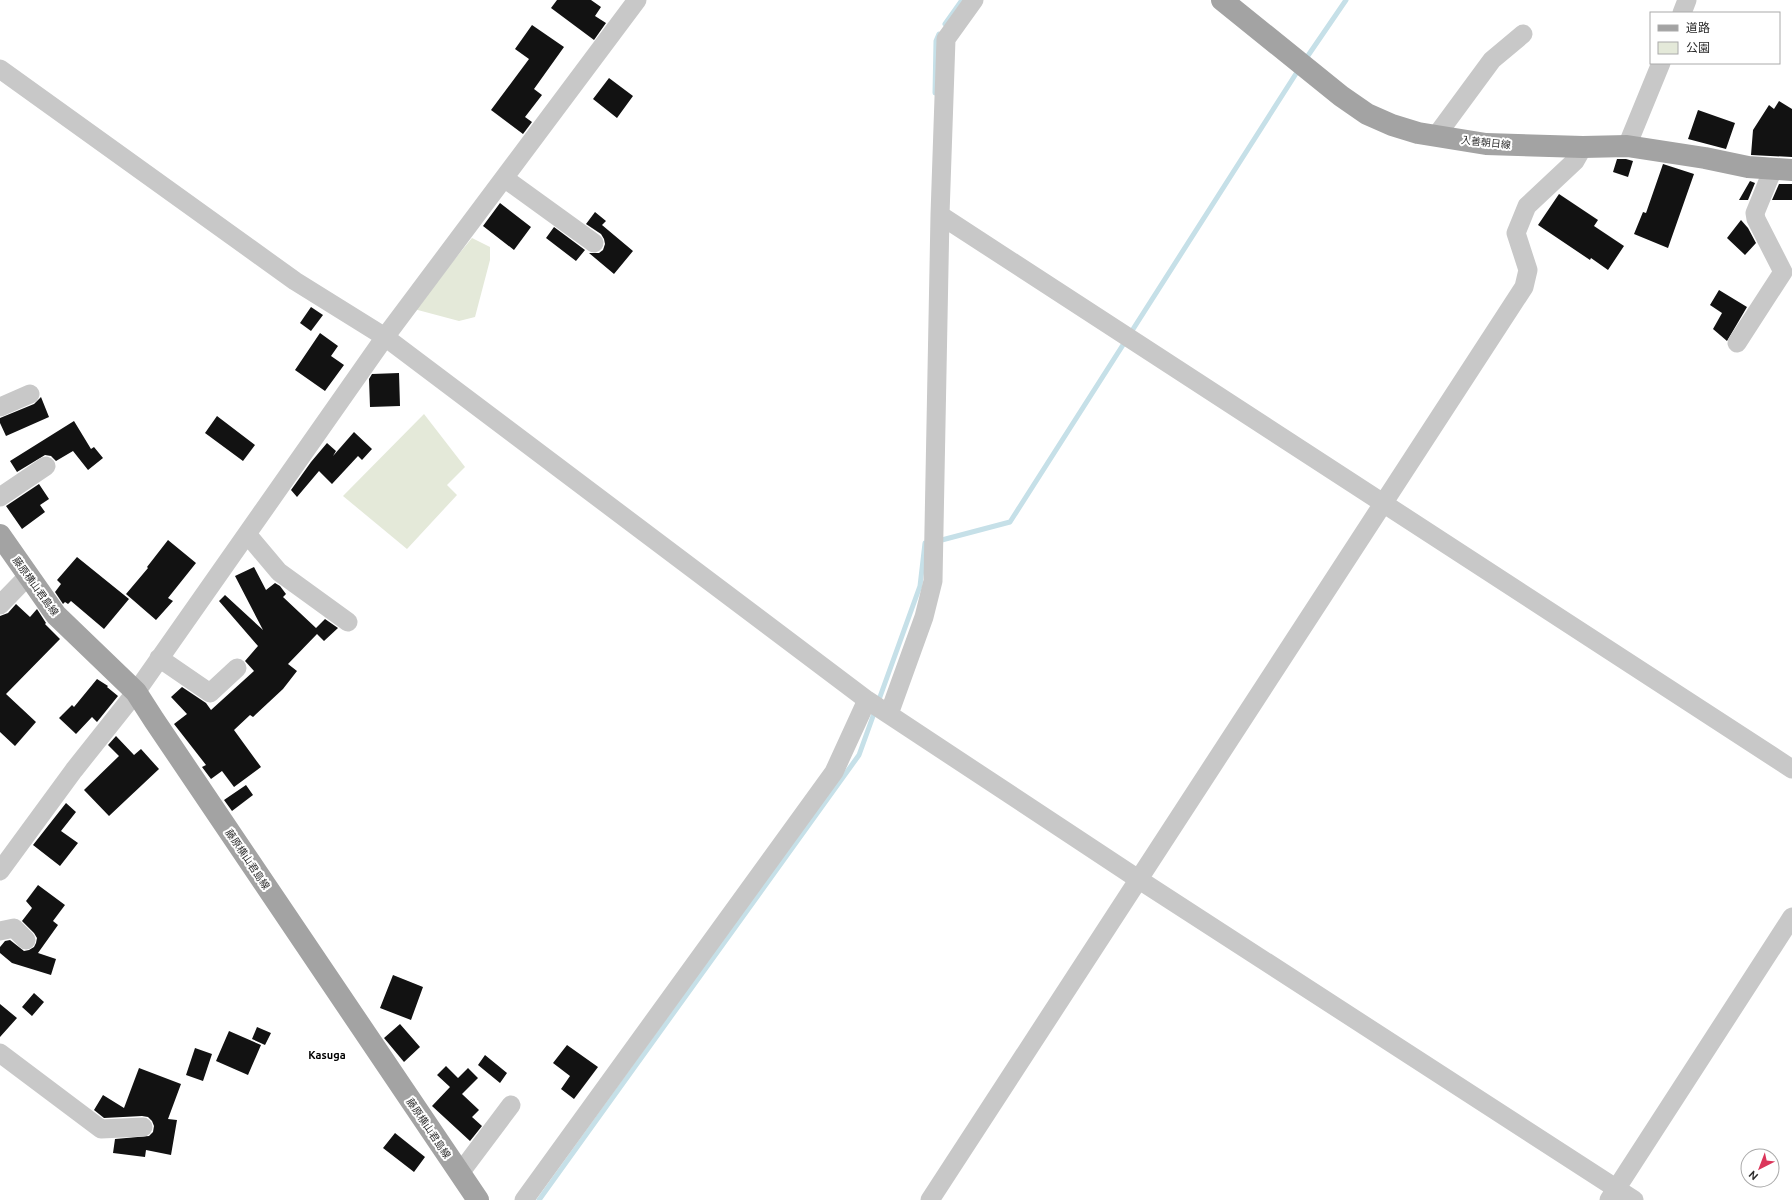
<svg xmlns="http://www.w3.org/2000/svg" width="1792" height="1200" font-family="Ubuntu,'Noto Sans JP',sans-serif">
<rect width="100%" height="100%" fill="#fff"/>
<path fill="#e4e9d9" d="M472,238l18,9v13l-15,57 -16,4 -45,-12z
M424,414l41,53 -18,18 10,10 -50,54 -64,-53z"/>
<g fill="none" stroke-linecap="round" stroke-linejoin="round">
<path stroke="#c6e0e8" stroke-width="5" d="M945,24l17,-24
M1305,60l41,-60
M935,93l1,-52 3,-7
M938,541l72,-19 289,-453
M539,1200l320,-445 61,-169 5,-43"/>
</g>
<path fill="#121212" d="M557,0h34l10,7 -6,9 11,7 -12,17 -43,-32z
M532,25l32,22 -30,42 8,6 -17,22 7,5 -9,12 -32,-24 38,-51 -14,-10z
M609,78l24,18 -16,22 -24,-19z
M1779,101l13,8v48l-41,-2 2,-25 16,-25 5,4z
M1698,110l37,13 -9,26 -38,-10z
M1617,159h9l7,2 -5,16 -15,-5z
M1663,164l31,10 -26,74 -34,-14 9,-22 3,1z
M1750,181l5,2 -7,17h-9z
M1779,184h13v16h-20z
M1559,194l39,26 -4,6 30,20 -16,24 -17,-12 -1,2 -52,-35z
M500,203l31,24 -17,23 -31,-24z
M595,212l11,9 -4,4 31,26 -19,23 -25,-21h10l4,-3 2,-6 -1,-5 -3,-5 -15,-10z
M1741,220l7,8 8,15 -11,12 -18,-17z
M554,227l31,23 -9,11 -30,-23z
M1719,290l28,17 -20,34 -14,-12 9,-16 -12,-8z
M311,307l12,8 -12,16 -11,-8z
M320,333l18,13 -7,10 13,9 -19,26 -30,-21z
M399,373l1,33 -30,1 -1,-28 3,-5z
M41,397l8,20 -43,19 -6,-13v-5l34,-14z
M217,416l38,29 -12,16 -38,-28z
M74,421l17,28 3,-2 9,11 -15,12 -15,-19 -17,10 -5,-5 -6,-1 -28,17 -7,-11z
M354,432l18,17 -10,11 -4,-4 -26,28 -13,-13 -22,26 -6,-7 20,-28 16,-19 9,8 -3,5z
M39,484l10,15 -9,6 5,7 -23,17 -16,-23z
M168,540l28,23 -28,35 5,3 -17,19 -30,-26 22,-26 -1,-1z
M77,557l52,42 -25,30 -33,-28 -3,3 -3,-2 -2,2 -8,-12 6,-8 -4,-4z
M254,567l12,23 9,-7 5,3 6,8 -3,3 33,31 9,-9 13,9 -14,13 -7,-7 -29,30 9,7 -14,18 -30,28 -3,-2 -16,15 27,37 -27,20 -12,-16 -11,8 -9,-12 4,-2 -32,-41 13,-10 -16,-17 11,-10 24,16 5,7 43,-39 -9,-10 13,-15 -39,-45 6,-6 38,35 -28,-54z
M16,604l14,13 7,-8 9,14 -1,1 15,15 -54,55 30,28 -21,24 -15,-14v-116l8,-3z
M97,679l11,7 -1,1 11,9 -21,26 -5,-5 -16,17 -17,-16 13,-13 2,2z
M116,736l18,19 7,-6 18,20 -50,47 -25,-26 35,-34 -11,-11z
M246,785l7,10 -21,16 -8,-11z
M66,803l10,9 -15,19 17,12 -18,23 -27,-21z
M38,885l27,20 -12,16 5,4 -20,28 18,6 -5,16 -39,-12 -12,-10v-6l5,-6 5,-1 14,11 5,-1 5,-3 2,-4 1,-5 -3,-5 -12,-12 10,-13 -6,-7z
M393,975l30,12 -12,33 -31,-12z
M34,993l10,9 -12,14 -10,-9z
M0,1004l17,14 -17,19z
M400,1024l20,23 -16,15 -20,-24z
M257,1027l14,6 -6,12 -13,-6z
M229,1031l32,14 -13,30 -32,-14z
M567,1045l31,22 -24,32 -13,-10 9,-13 -17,-13z
M195,1048l17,6 -9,27 -17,-6z
M485,1055l22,18 -7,10 -22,-18z
M446,1066l12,12 10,-10 10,10 -16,16 17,16 -7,7 10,9 -12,15 -38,-35 18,-19 -13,-12z
M139,1068l42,16 -13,35 9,1 -6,35 -25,-5 -1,7 -32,-4 2,-14 34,-3 4,-4 1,-6 -2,-5 -4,-4 -6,-1 -38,2 -10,-8 9,-15 21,13z
M395,1133l30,24 -11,15 -31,-24z"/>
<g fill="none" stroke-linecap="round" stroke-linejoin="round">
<path stroke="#c8c8c8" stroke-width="19" d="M1682,13l5,-13
M0,69l295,212 90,56 482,363 271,179 496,321
M1436,136l56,-76 31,-26
M1627,146l34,-83
M504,178l90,65
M940,215l852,554
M1737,343l46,-71 -27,-53 -1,-6 18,-44
M0,407l30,-13
M0,497l46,-31
M247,534l32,38 69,50
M0,605l28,-29
M159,658l51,35 27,-25
M889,714l35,-97 9,-36 7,-366 6,-176 28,-39
M0,871l74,-101 62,-78 249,-355 252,-337
M0,931l14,-3 12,12
M0,1053l101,76 42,-2
M460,1173l51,-68
M524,1200l310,-428 33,-72
M930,1200l594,-913 4,-17 -12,-37 11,-27 48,-45 8,-14
M1609,1200l183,-283"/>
<path stroke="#a3a3a3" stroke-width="22" d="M1222,0l119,96 26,18 25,11 26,8 68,11 97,3 44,-1 78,12 43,9 44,3
M0,535l56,80 80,77 18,28 324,480"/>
</g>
<g text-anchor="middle" stroke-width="4" stroke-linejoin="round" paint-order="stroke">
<g font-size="10" fill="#2b2b2b" stroke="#fff">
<text transform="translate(1486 142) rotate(6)" y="4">入善朝日線</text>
<text transform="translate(36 586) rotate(54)" y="4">藤原横山君島線</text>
<text transform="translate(248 859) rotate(56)" y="4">藤原横山君島線</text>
<text transform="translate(429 1128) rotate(56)" y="4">藤原横山君島線</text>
</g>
<g font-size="11" font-weight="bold" fill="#000" stroke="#fff">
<text x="327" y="1059">Kasuga</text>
</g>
</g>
<rect x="1650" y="12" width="130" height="52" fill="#ffffff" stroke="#aaaaaa"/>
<rect x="1658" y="25" width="20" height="6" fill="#a3a3a3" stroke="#aaaaaa"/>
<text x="1686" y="32" font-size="12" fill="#2b2b2b">道路</text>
<rect x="1658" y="42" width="20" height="12" fill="#e4e9d9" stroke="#aaaaaa"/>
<text x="1686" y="52" font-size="12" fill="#2b2b2b">公園</text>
<g transform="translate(1760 1168) rotate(222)"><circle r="19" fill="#ffffff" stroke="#aaaaaa"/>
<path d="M0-3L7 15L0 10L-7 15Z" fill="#db355a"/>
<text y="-6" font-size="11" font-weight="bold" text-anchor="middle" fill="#2b2b2b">N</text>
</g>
</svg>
